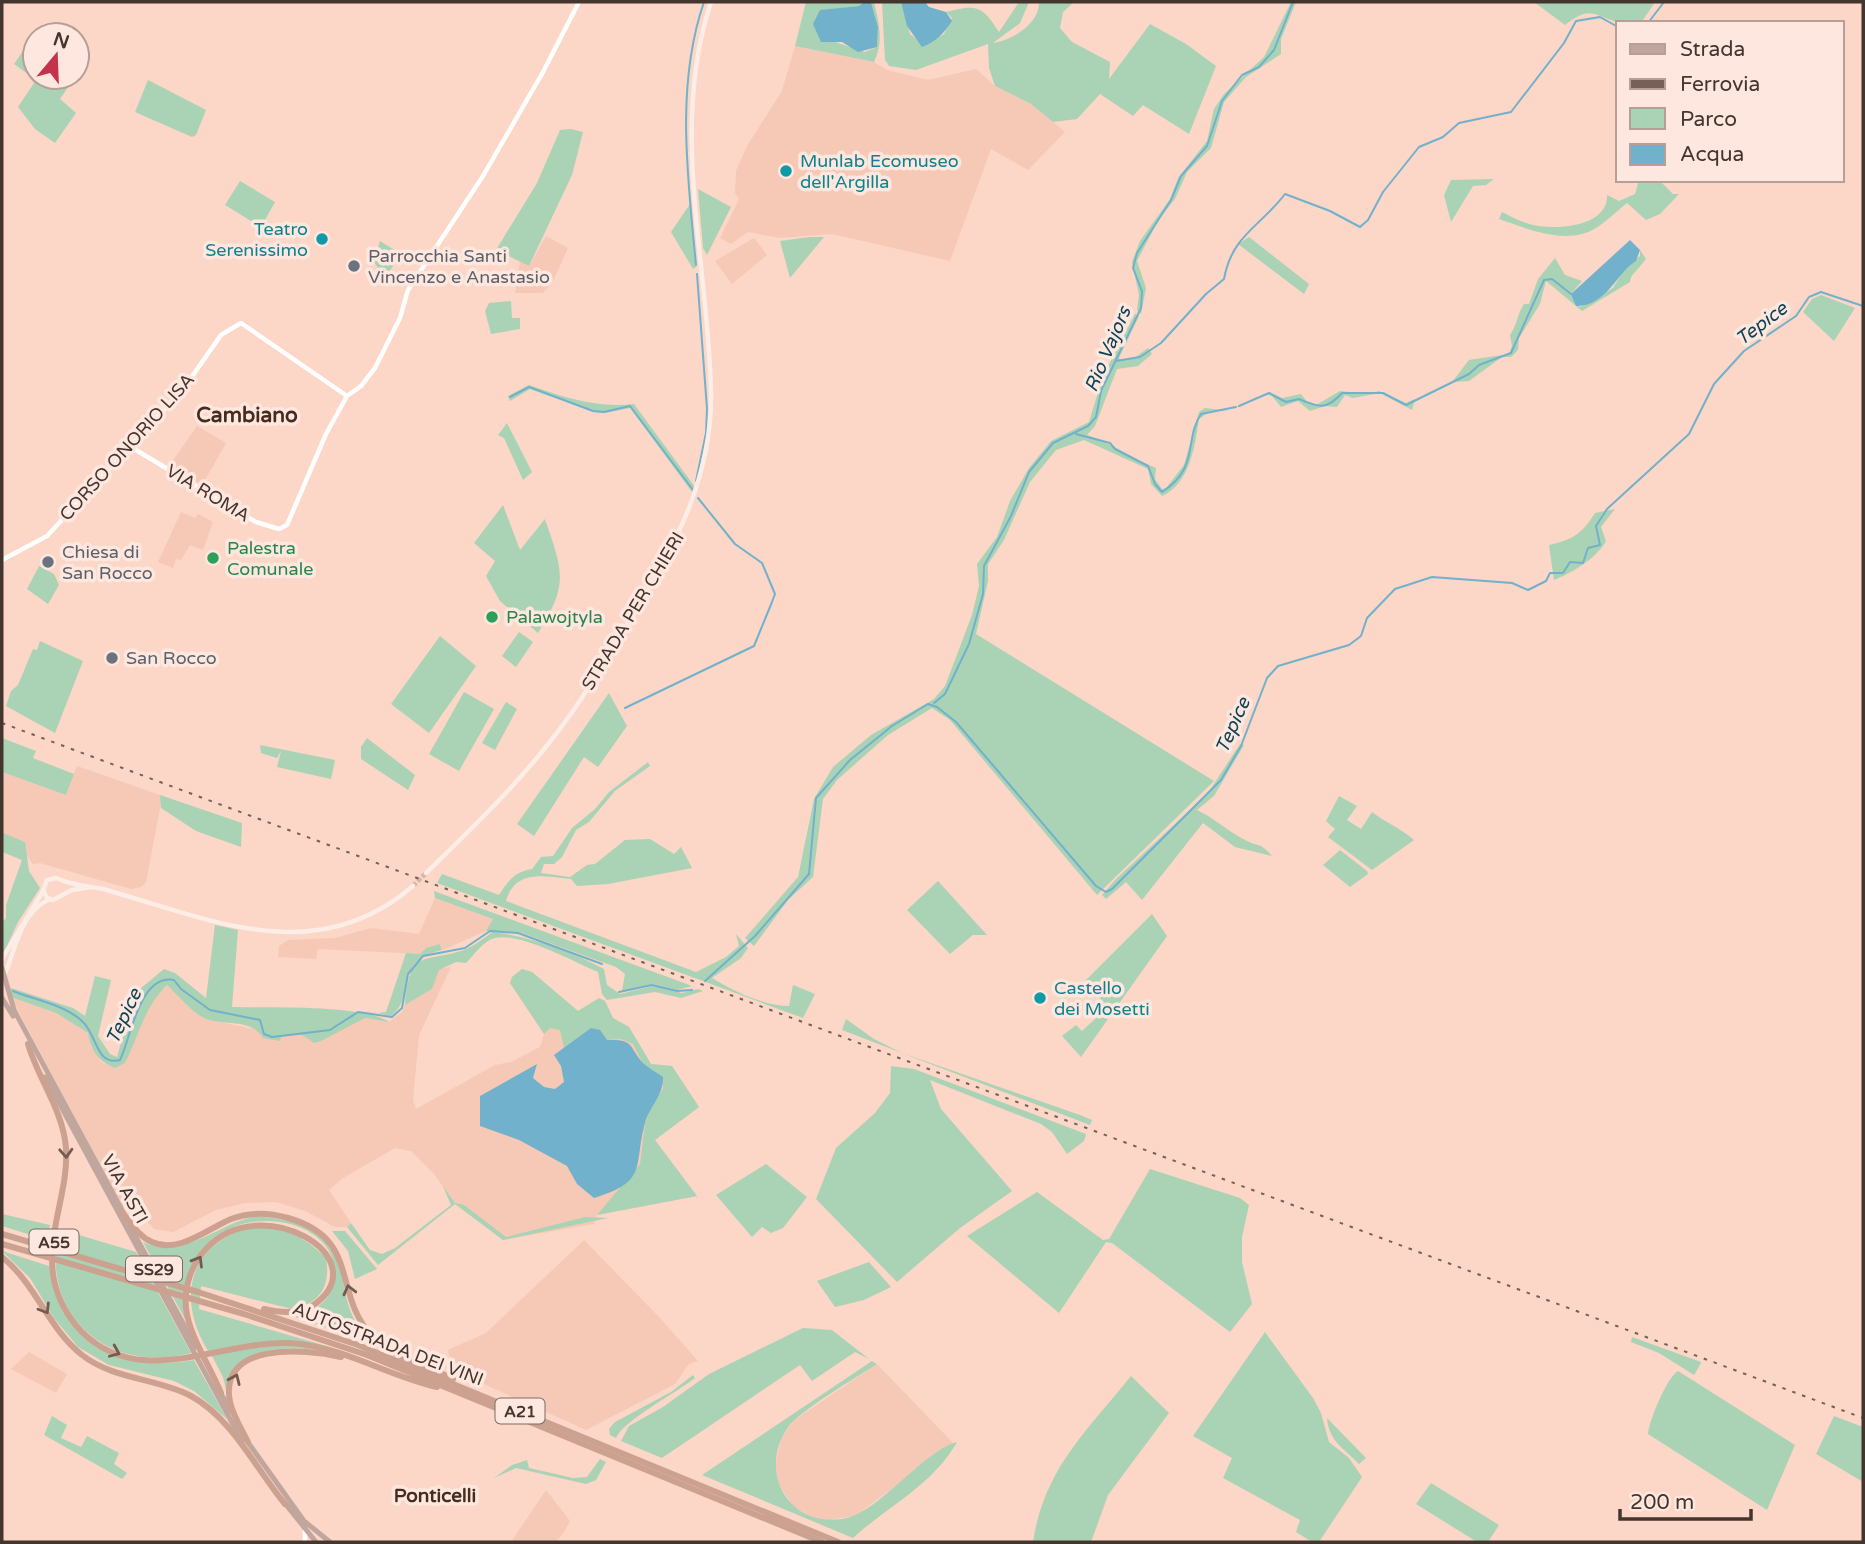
<svg xmlns="http://www.w3.org/2000/svg" width="1865" height="1544" font-family="'Varela Round',sans-serif">
<rect width="100%" height="100%" fill="#fcd6c6"/>
<path fill="#f5c9b6" d="M795,46l79,16 13,8 41,10 48,-11 19,17 36,18 34,28 -37,38 -37,-21 -41,112 -118,-27 -52,4 -32,-6 -17,12 -11,-6 19,-39 -4,-6 1,-22 11,-25 35,-55z
M546,236l22,12 -15,33 -10,12h-28l5,-32 10,4z
M754,238l13,17 -35,29 -17,-23z
M197,426l29,17 -24,42 -33,-19z
M181,512l14,6 3,-4 15,8 -10,28 -13,-5 -9,15 -5,-1 -3,9 -15,-6z
M77,766l83,29 2,3 -16,84 -5,5 -10,2 -91,-26 -7,1 -8,-11v-11l-23,-8v-62l64,23z
M435,898l59,21 -8,12 -41,18 -3,1 -1,-5 -21,9 -102,-5 -2,10 -38,-2 1,-11 9,-6 47,-2 36,-10 48,6z
M451,967l-32,68 -6,65 3,9 79,-44 16,-3 29,-15 4,-13 -34,-51 2,-6 10,-8 10,3 46,39 21,-13 6,3 8,17 16,9 22,37 21,2 27,41 -44,33 42,56 -100,19 -3,9 -91,16 -48,-37 -21,-29 -23,-23 -16,-3 -52,30 -14,12 22,33 -4,4h-12l-30,-16 -29,-9 -31,1 -29,7 -43,22 -19,-3 -20,-23 -11,2 -112,-211 45,16 32,20 3,14 10,15 14,6 10,-5 16,-41 14,-25 12,-12 38,34 77,16h20l63,-17 24,4 13,-10 3,-7 27,-16 6,-20z
M584,1240l76,78 38,43 -9,3 -14,20 -89,46 -140,-63 5,-4 -3,-13 38,-17z
M29,1352l38,22 -11,19 -45,-24z
M877,1364l76,79 -98,73 -28,4 -17,-4 -16,-9 -15,-22 -4,-18 6,-28 12,-18z
M546,1490l24,31 -6,11 -8,10h-45z"/>
<path fill="#aad3b5" d="M806,2h58l-5,4 -33,4 9,32 30,10 12,-5 1,-20 -7,-25h3c5,21 10,39 0,60l-79,-16z
M882,2h19l9,32 15,12 19,-12 8,-16 -6,-6c30,-8 36,-7 53,20l20,-30h10l-9,21 -27,20c18,-2 47,-19 46,-41h35l-11,10 -3,16 12,14 38,20 -1,17 41,-55 36,20 30,22 -27,68 -46,-29 -10,11 -33,-22 -23,25 -24,3 -22,-18 -36,-18 -6,-18 -1,-24 -72,26 -27,-4 -4,-6z
M1291,2h5l-15,37v15l-35,23 -22,25 -13,46 -24,24 -12,27 -16,20 -22,42 9,27 -5,26 -4,-4 2,-15 -7,-33 8,-21 30,-42 8,-21 29,-37 7,-32 10,-15 40,-37z
M1534,2h121l-14,21c-8,0 -17,1 -24,-1 -26,-8 -27,-16 -52,3z
M31,39h4v38h40l-15,22 16,14 -21,30 -20,-14 -17,-22 18,-27 -22,-16z
M148,80l58,30 -10,25 -4,2 -57,-25z
M571,129l12,3 -11,43 -43,91 -33,-16 41,-67 23,-53z
M1494,179l-8,6 -13,1 -22,36 -7,-27 7,-15z
M1639,180h20l14,14h6l-19,20 -14,6 -19,-17c-10,8 -20,18 -31,25 -29,18 -68,1 -97,-9l3,-7c10,5 21,11 31,13 23,5 75,2 74,-30l12,6 16,-7z
M240,181l35,21 -14,25 -36,-22z
M698,189l33,18 -24,48 -4,-7z
M690,204l6,63 -3,2 -22,-37z
M810,237h14l-34,41 -10,-37z
M1249,237l60,47 -5,10 -66,-50z
M380,241l21,13 -16,24 -11,-16z
M1640,250l6,9 -15,18 -1,5 -48,29 -36,-30 -6,23 -21,34 -1,12 -7,7h-9l-33,24 -17,1 17,-22 40,-6 3,-8 -2,-11c7,-10 7,-20 14,-31h5l9,-25 17,-21 10,17 17,6 -11,13 9,13 33,-19 13,-22 14,-10z
M1821,295l34,13 -21,33 -31,-29 9,-13z
M511,301l1,17h8v11l-29,5 -6,-23 4,-8z
M1135,314l4,2 -20,42 2,2 13,-2 14,-10 4,6 -14,12 -21,3 -22,57 -8,9c25,8 44,23 69,33l-1,11 7,10 4,-1 18,-23 15,-53 6,-4 23,3h-18l-11,8c-4,26 -9,65 -37,77l-11,-12 -3,-15 -64,-29 -28,10 -26,32 -26,58 -16,24v17l-12,53 238,147 -117,114 -147,-175 -18,-12 -44,27 -51,45 -14,19 -10,78 -25,23 -34,46 -9,-8 53,-61 16,-78 19,-32 38,-32 63,-36 11,-13 27,-71 7,-29 -2,-22 20,-27 13,-36 19,-33 22,-27 38,-19 14,-46z
M529,385c37,13 67,23 105,19l61,83 -3,5 -62,-84 -25,5 -10,-1 -65,-23 -20,12 -2,-5z
M1340,391l28,3 11,-3 27,12 9,-4 -3,11 -32,-17 -27,5 -8,-3 -8,12 -12,-1 -15,5 -12,-10 -17,6 -9,-11 -6,-2 4,-2 12,6 19,-4 7,9 8,2z
M507,423l25,49 -9,8 -19,-42 -6,-3z
M503,505l17,45 25,-31c18,53 24,65 -7,114l-38,-32 -14,-25 9,-15 -21,-18z
M1615,509l-14,18 5,14c-9,17 -34,32 -52,39l-5,-35c23,-5 33,-11 46,-32z
M39,566l15,8 5,11 -11,19 -21,-15z
M519,632l14,10 -17,25 -14,-11z
M440,636l36,30 -47,67 -38,-29z
M40,641l43,20 -28,72 -49,-27 5,-15 7,-6 15,-36 4,1z
M464,692l30,17 -35,62 -30,-17z
M609,693l18,33 -29,41 -14,-10 -50,79 -17,-12z
M506,702l11,7 -22,41 -13,-7z
M2,738l34,13 -3,7 41,16 -8,21 -64,-23z
M367,738l48,37 -7,15 -47,-31v-12z
M1240,744l4,1 -30,51 -17,14c17,8 31,21 48,30 15,8 14,1 27,16l-37,-9 -32,-24 -61,77 -16,-18 -20,17 -4,-4 14,-16 92,-86z
M260,745l75,15 -4,19 -54,-12 4,-16 -4,7 -16,-5z
M648,762l2,4 -35,25 -26,31 -13,8 -14,27 -8,7h-10l-3,9 29,4 17,-12 8,-1 30,-24 25,-1 24,15 7,-7 11,21 -84,16 -31,2 -6,-7c-27,-3 -56,-10 -65,22l190,71 30,-15 13,-11 -3,-12 12,14 -7,10 -29,20c21,13 52,28 77,28l4,-21 22,9 -12,24 -366,-135 5,-9 57,21c9,-14 15,-23 33,-26l9,-12 12,-1 19,-28 23,-19 14,-17z
M160,795l82,28 -1,24 -45,-16 -35,-23z
M1339,796l18,10 -10,14 14,9 11,-17c14,11 27,15 42,28l-42,30 -44,-33 7,-8 -9,-8z
M3,833l22,9 4,29 11,17 -22,34 -16,35v-36l4,-2v-14l16,-45 -20,-8z
M1340,850l27,21 1,3 -18,13 -27,-22z
M938,881l49,54h-14l-23,19 -43,-44z
M434,891l258,95 -15,4 -24,-6 -31,7 3,-17 -9,-7 -97,-35 -33,-1 7,-12 -58,-21z
M1152,914l15,22 -86,121 -19,-21 14,-11 6,6 26,-24 -22,-24v-3z
M215,925l23,5 -6,77c35,1 131,-3 157,15l-24,-4 -44,23 -7,2 -12,-8h-20l-2,6 -17,-3c-12,-20 -38,-12 -57,-19 -14,-6 -28,-24 -39,-34 -23,22 -28,51 -42,78l-10,5c-17,-7 -24,-17 -27,-35l-32,-20 -45,-16v-9l62,20 12,8 10,-40 16,4 -13,56 12,18 7,3 18,-64 29,-24 11,4 31,25z
M493,932c38,5 76,18 111,37l3,16 13,9 33,-8 29,7 16,-4 5,2 -22,7 -26,-6 -48,8 -5,-6 -4,-22c-24,-10 -78,-40 -103,-34 -12,3 -21,17 -29,25l-10,-1 -17,8 -7,19 -27,16c5,-58 17,-41 59,-55 10,-4 20,-12 29,-18z
M440,944l2,6c-53,14 -23,43 -51,66l-13,-3 8,-1 20,-59 14,1 6,-6z
M522,969l10,3 46,39 21,-13 6,3 8,17 16,9 22,37 21,2 27,41 -44,33 42,56 -100,19 43,-51 5,-40 8,-22 10,-13v-11l-21,-16 -9,-18 -12,-5 -15,1 -15,-12 -27,20 -4,-18 -10,-2 -6,6 -34,-51 2,-6z
M846,1019l28,20 28,14 178,62 12,5 -2,5 -248,-95z
M891,1066l23,3 172,65 -2,7 -17,13 -15,-22 -11,-8 -111,-44 11,29 71,82 -52,37 -63,54 -81,-83 20,-51 39,-35 15,-20z
M766,1164l41,33 -24,31 -12,5 -9,-6 -10,10 -36,-42z
M1150,1169l90,29 9,7 -7,32v25l10,42 -22,28 -118,-89 -6,-1 -47,71 -92,-77 70,-44 66,48 6,-1z
M443,1186l12,17 9,2 42,32 79,-20 23,1 -105,22 -48,-36 -77,61 -31,-38 4,-4 19,27 12,4 13,-6 56,-43z
M2,1214l48,11 -3,15 -45,-14z
M256,1216c46,4 77,16 87,65 3,16 6,32 16,46 5,7 13,13 19,19l-83,-29c18,-6 33,-13 38,-33 17,-67 -107,-92 -141,-18 -7,14 -5,37 -7,53l-42,-77c40,19 74,-18 113,-26z
M251,1227c33,0 52,8 75,31 5,28 -6,46 -34,51l-91,-23 -2,23 141,41c-46,-12 -85,-9 -132,1 -32,-53 -20,-106 43,-124z
M59,1229l77,23 55,101c-83,22 -152,-38 -132,-124z
M332,1231h13l32,38 -22,10 -7,-28z
M2,1251l47,15c15,74 72,107 145,94l33,59 -33,-28 -20,-10 -65,-16 -31,-18 -24,-29 -24,-40z
M869,1262l22,25 -27,13 -29,7 -18,-26z
M803,1328l29,2 37,29 -14,-7 -43,29 -12,-16 -138,93 -41,-17 8,-15 34,-19 46,-33z
M1265,1332l48,66 8,15 8,29 20,16 13,19 -43,65h-7l-16,-10 4,-12 -77,-42 9,-20 -39,-22z
M1632,1337l69,25v1l-7,12 -35,-22 -28,-11z
M287,1345l41,6c-44,-5 -94,-8 -100,47l-5,-21 -11,-21 33,-8z
M872,1361l5,3c-20,13 -76,46 -88,62 -18,24 -18,57 3,78 14,15 36,18 55,14 33,-8 78,-68 110,-76 -24,43 -69,64 -104,96l-151,-63z
M1678,1371l117,74 -28,65 -119,-76c1,-13 19,-57 30,-63z
M693,1375l2,3c-18,14 -72,43 -79,60l-6,-3 -1,-6 6,-7 56,-30z
M1131,1376l38,37 -61,82 -17,47h-58c11,-73 53,-110 98,-166z
M52,1416l15,9 -6,13 20,9 6,-11 32,17 -5,11 13,9 -5,6 -78,-44z
M1834,1416l29,11v55l-47,-28z
M1327,1418l39,40 -7,6c-15,-16 -30,-22 -32,-46z
M600,1459l6,3 -10,18 -10,4 -70,-16 -22,10 18,-13 15,-5 2,8 44,10 14,-1z
M1431,1483l68,42 -11,17h-11l-61,-38z"/>
<path fill="#72b1cc" d="M864,2h7l7,25 -1,20 -19,5 -16,-10h-21l-8,-18 7,-14 39,-4z
M901,2h24l4,5 17,5 6,9c-8,12 -16,21 -30,26l-15,-21z
M1630,240l10,10 -4,11c-18,10 -30,46 -60,45l-5,-12z
M591,1028l9,2 7,10c28,-1 21,6 36,23 6,5 14,10 20,14 1,17 -13,29 -18,46 -12,44 4,58 -51,75l-17,-14 -10,-18 -48,-26 -39,-14v-30l57,-32 -4,14 11,9 11,2 9,-7 -3,-16 -7,-11z"/>
<g fill="none" stroke-linecap="round" stroke-linejoin="round">
<path stroke="#72b1cc" stroke-width="2" d="M1648,23l16,-21
M696,265c-8,-86 -21,-179 8,-263
M1116,361l24,-4 21,-14 45,-49 18,-15c8,-44 36,-52 61,-85l45,17 30,16 8,-7 15,-28 36,-45 24,-10 16,-14 52,-11 53,-69 12,-22 24,-4 18,10
M510,397l19,-10 64,24 11,1 26,-6 63,84
M1239,406l30,-13 17,9 13,-3c19,8 27,12 43,-6h41l23,12 63,-31 10,-9 32,-12 33,-73 8,-1 19,15
M1076,434l34,9 5,6 33,17 7,18 7,8c38,-24 22,-53 39,-78l35,-7
M696,481l10,-48 1,-24 -10,-135
M934,703l11,-9 24,-50 14,-50 1,-28 27,-50 18,-44 24,-29 35,-17 8,-9 5,-26 40,-83 1,-17 -9,-23 4,-15 34,-53 10,-24 26,-30 15,-45 20,-26 17,-8 15,-17 19,-48
M625,708l129,-62 18,-44 3,-8 -13,-31 -27,-19 -37,-46
M705,981l50,-45 54,-62 7,-76 34,-38 42,-34 36,-22 9,3 19,15 140,164 10,6 6,-3 109,-109 20,-34 26,-68 11,-12 71,-21 12,-9 6,-18 28,-29 37,-12 80,6 16,7 18,-9 4,-8h13l7,-11 13,1 5,-15 12,-3 -4,-19 11,-17 82,-75 25,-50 30,-33 52,-35 13,-19 12,-5 42,14
M13,991c22,9 53,14 70,31 15,15 13,44 37,38 11,-22 19,-86 54,-80l7,9 29,21 50,10 4,14 8,3 58,-7 28,-18 34,5 10,-9 6,-34 15,-18 42,-8 25,-17 28,2 84,31
M619,992l33,-7 25,6 15,-1"/>
<path stroke="#d7b6a8" stroke-width="4.5" stroke-dasharray="4.5 2" stroke-linecap="butt" d="M413,886l13,-13"/>
<path stroke="#fff" stroke-width="4.5" d="M347,396l14,-10 14,-18 25,-50 8,-28 75,-114 60,-104 36,-70
M131,447l125,75 23,7 8,-4 39,-91 21,-38
M2,560l45,-24 137,-148 37,-53 20,-12 106,73
M305,1531v11"/>
<path stroke="#fcede6" stroke-width="4.5" d="M426,873c42,-41 86,-83 123,-130 32,-40 58,-84 84,-128 43,-71 80,-139 78,-225 -3,-130 -42,-261 0,-388
M92,887l-20,3 -19,10 -6,-2 -4,-8 4,-10 9,-2c16,7 29,8 47,11 106,30 213,81 310,-3
M2,959l41,-68
M4,976c12,-27 16,-64 46,-77"/>
<path stroke="#c0a69c" stroke-width="5" d="M2,968l12,42 110,204
M2,998l11,18
M45,1077l197,364
M130,1226l66,121
M220,1392l11,19
M247,1441l57,80 26,21
M283,1501l33,41"/>
<path stroke="#cca190" stroke-width="6" d="M28,1044c10,35 35,66 38,104 3,44 -21,87 -12,132 4,19 14,37 27,51 62,63 146,4 219,13 49,6 91,33 137,43
M122,1212c9,11 16,24 30,30 27,12 55,-13 79,-23 18,-7 39,-6 57,-1 74,21 43,76 85,119 22,22 53,27 80,42
M2,1234l196,58 160,53 480,197
M2,1244l242,70 123,41 455,187
M2,1257c34,27 46,71 80,98 32,25 75,23 109,41 41,22 65,73 94,108
M221,1393c-11,-27 -32,-57 -35,-85 -2,-21 5,-43 20,-59 54,-60 172,8 109,55 -15,11 -34,9 -51,5
M248,1442c-6,-12 -15,-26 -18,-40 -12,-61 76,-53 111,-45"/>
<path stroke="#766158" stroke-width="2" stroke-dasharray="3.5 7" stroke-linecap="butt" d="M2,723l1861,695"/>
</g>
<defs><path id="oneway-chevron" d="M-2-3.5L2.5 0L-2 3.5" fill="none" stroke-width="1.6" stroke-linecap="round" stroke-linejoin="round" transform="scale(1.75)"/></defs>
<g stroke="#745b51">
<use href="#oneway-chevron" transform="translate(66 1153) rotate(87)"/>
<use href="#oneway-chevron" transform="translate(198 1261) rotate(-59)"/>
<use href="#oneway-chevron" transform="translate(349 1290) rotate(-104)"/>
<use href="#oneway-chevron" transform="translate(45 1309) rotate(58)"/>
<use href="#oneway-chevron" transform="translate(115 1352) rotate(23)"/>
<use href="#oneway-chevron" transform="translate(235 1379) rotate(-66)"/>
</g>
<g fill="#0f9aa8" stroke="#fee7de" stroke-width="2.5">
<circle cx="786" cy="171" r="7"/>
<circle cx="322" cy="239" r="7"/>
<circle cx="1040" cy="998" r="7"/>
</g>
<g fill="#6b7280" stroke="#fee7de" stroke-width="2.5">
<circle cx="354" cy="266" r="7"/>
<circle cx="48" cy="562" r="7"/>
<circle cx="112" cy="658" r="7"/>
</g>
<g fill="#2e9e5b" stroke="#fee7de" stroke-width="2.5">
<circle cx="213" cy="558" r="7"/>
<circle cx="492" cy="617" r="7"/>
</g>
<g text-anchor="middle" stroke-width="7" stroke-linejoin="round" paint-order="stroke">
<g fill="#fee7de" stroke="#7c6a64" stroke-width="2">
<rect x="29.5" y="1229.5" width="49" height="25" rx="5"/>
<rect x="126" y="1256.5" width="56" height="25" rx="5"/>
<rect x="495.5" y="1398.5" width="49" height="25" rx="5"/>
</g>
<g font-size="16" font-weight="bold" fill="#44352f">
<text x="54" y="1248">A55</text>
<text x="154" y="1275">SS29</text>
<text x="520" y="1417">A21</text>
</g>
<g font-size="18" fill="#0d838f" stroke="#fee7de" text-anchor="start">
<text x="800" y="167">Munlab Ecomuseo<tspan x="800" dy="21">dell'Argilla</tspan></text>
<text x="308" y="235" text-anchor="end">Teatro<tspan x="308" dy="21">Serenissimo</tspan></text>
<text x="1054" y="994">Castello<tspan x="1054" dy="21">dei Mosetti</tspan></text>
</g>
<g font-size="18" fill="#5b616d" stroke="#fee7de" text-anchor="start">
<text x="368" y="262">Parrocchia Santi<tspan x="368" dy="21">Vincenzo e Anastasio</tspan></text>
<text x="62" y="558">Chiesa di<tspan x="62" dy="21">San Rocco</tspan></text>
<text x="126" y="664">San Rocco</text>
</g>
<g font-size="18" fill="#44352f" stroke="#fee7de">
<text transform="translate(127 447) rotate(-48)" y="6">CORSO ONORIO LISA</text>
<text transform="translate(208 493) rotate(31)" y="6">VIA ROMA</text>
<text transform="translate(633 611) rotate(-59)" y="6">STRADA PER CHIERI</text>
<text transform="translate(125 1189) rotate(61)" y="6">VIA ASTI</text>
<text transform="translate(388 1344) rotate(21)" y="6">AUTOSTRADA DEI VINI</text>
</g>
<g font-size="18" fill="#27864d" stroke="#fee7de" text-anchor="start">
<text x="227" y="554">Palestra<tspan x="227" dy="21">Comunale</tspan></text>
<text x="506" y="623">Palawojtyla</text>
</g>
<g font-size="19" font-style="italic" fill="#0c4356" stroke="#fee7de">
<text transform="translate(1761 323) rotate(-37)" y="7">Tepice</text>
<text transform="translate(1107 349) rotate(-67)" y="7">Rio Vajors</text>
<text transform="translate(1232 725) rotate(-66)" y="7">Tepice</text>
<text transform="translate(123 1016) rotate(-65)" y="7">Tepice</text>
</g>
<g font-size="19" font-weight="bold" fill="#472b1f" stroke="#fee7de">
<text x="435" y="1502">Ponticelli</text>
</g>
<g font-size="21" font-weight="bold" fill="#472b1f" stroke="#fee7de">
<text x="247" y="422">Cambiano</text>
</g>
</g>
<rect width="1865" height="1544" fill="none" stroke="#44352f" stroke-width="7"/>
<rect x="1616" y="21" width="228" height="161" fill="#fee7de" stroke="#b4a098" stroke-width="2"/>
<rect x="1630" y="44" width="35" height="10" fill="#c0a69c" stroke="#b4a098" stroke-width="2"/>
<text x="1680" y="56" font-size="21" fill="#44352f">Strada</text>
<rect x="1630" y="79" width="35" height="10" fill="#766158" stroke="#b4a098" stroke-width="2"/>
<text x="1680" y="91" font-size="21" fill="#44352f">Ferrovia</text>
<rect x="1630" y="108" width="35" height="21" fill="#aad3b5" stroke="#b4a098" stroke-width="2"/>
<text x="1680" y="126" font-size="21" fill="#44352f">Parco</text>
<rect x="1630" y="144" width="35" height="21" fill="#72b1cc" stroke="#b4a098" stroke-width="2"/>
<text x="1680" y="161" font-size="21" fill="#44352f">Acqua</text>
<g transform="translate(56 56) rotate(19)"><circle r="33" fill="#fee7de" stroke="#b4a098" stroke-width="2"/>
<path d="M0-5L12 26L0 18L-12 26Z" fill="#c3334c"/>
<text y="-10" font-size="19" font-weight="bold" text-anchor="middle" fill="#44352f">N</text>
</g>
<path d="M1620 1509v10h131v-10" fill="none" stroke="#44352f" stroke-width="3.5"/>
<text x="1630" y="1509" font-size="21" fill="#44352f" stroke="#fee7de" stroke-width="5" paint-order="stroke">200 m</text>
</svg>
